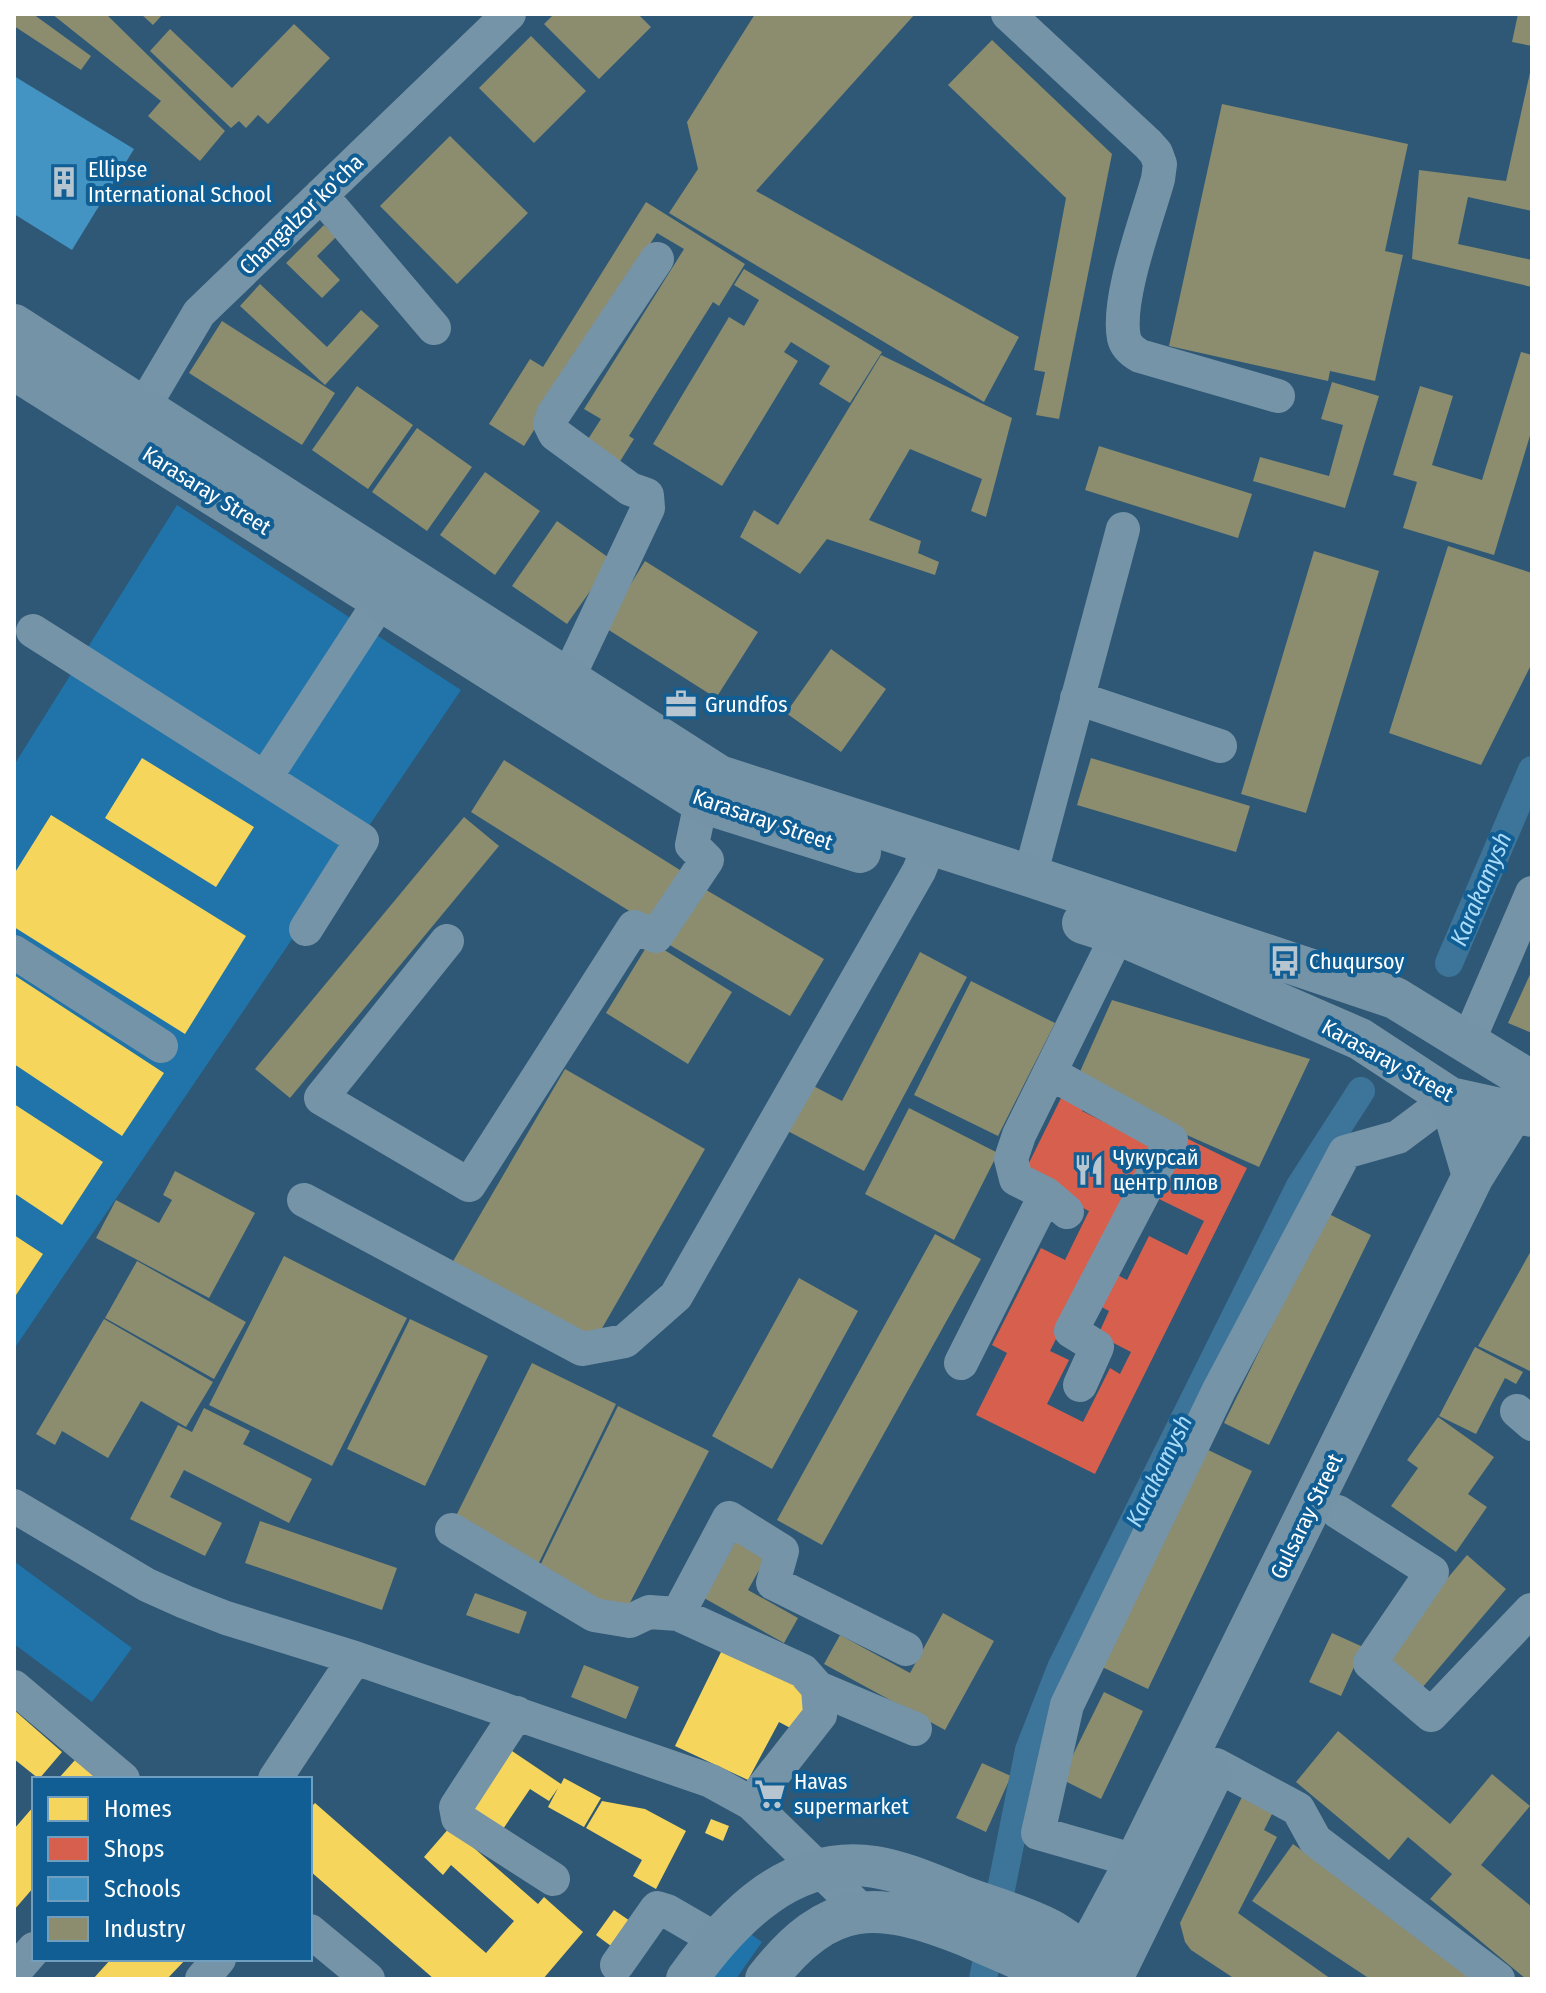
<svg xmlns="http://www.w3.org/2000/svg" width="1546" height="1993" font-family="'Fira Sans Condensed',sans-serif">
<rect width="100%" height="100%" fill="#2e5875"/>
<path fill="#2074a9" d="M177,505l284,185 -447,659v-584z
M15,1562l117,86 -40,54 -78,-58z
M745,1930l17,12 -26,37h-25z"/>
<path fill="#f6d55c" d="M142,758l112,69 -38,60 -111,-69z
M51,815l195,121 -61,98 -171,-107v-53z
M14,975l150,98 -42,63 -108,-72z
M14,1104l89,58 -41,63 -48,-32z
M14,1235l29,19 -29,44z
M723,1648l77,36 6,25 -10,22 -17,-9 -31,58 -73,-34z
M14,1710l48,42 -23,27 -25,-20z
M512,1751l49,33 3,-6 37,20 -17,29 -36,-20 10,-19 -9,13 -19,-12 -29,43 -29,-20z
M75,1760l22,19h-39z
M602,1801l43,8 41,22 -30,58 -23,-13 9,-16 -56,-32z
M315,1803l171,150 28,-32 -63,-56 -8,10 -19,-18 26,-30 88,77 6,-7 39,35 -40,47h-109l-124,-108v-63z
M34,1806v81l-20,23v-81z
M711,1819l18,7 -6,15 -18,-8z
M614,1910l19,13 -18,26 -19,-14z
M111,1959h75l-19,20h-74z"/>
<path fill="#d6604d" d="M1066,1088l22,11 -6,12 70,35 -102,205 19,9 -22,44 36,18 27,-54 10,6 11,-22 -33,-17 11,-24 -15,-8 16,-32 17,9 22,-44 38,19 17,-34 -47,-23 29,-60 61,30 -152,306 -119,-59 31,-62 -15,-8 49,-97 24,12 24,-49 -67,-34z"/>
<path fill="#4393c3" d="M14,76l120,73 -62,101 -58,-36z"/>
<path fill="#8c8c6e" d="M14,14h19l58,42 -10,14 -67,-44z
M52,14h54l119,117 -25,30 -52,-45 13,-15z
M141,14h22l-10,11z
M554,14h84l13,13 -52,52 -55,-55z
M755,14h160l-159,177 263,146 -35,65 -315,-189 29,-44 -11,-47z
M1518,14h14v32l-20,-4z
M294,24l36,34 -62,66 -10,-9 -12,13 -7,-7 -8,7 -81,-77 20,-22 62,59z
M531,36l55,55 -52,52 -55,-55z
M992,40l120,114 -53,265 -23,-4 9,-43 -11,-2 32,-172 -118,-113z
M1531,68l1,143 -64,-14 -10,47 74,16v27l-120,-28 7,-89 87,11z
M1222,104l186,40 -23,107 18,4 -28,126 -45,-10 -2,10 -159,-35z
M450,136l78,77 -71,71 -77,-78z
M646,202l99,62 -26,42 -6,-4 -84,134 5,3 -20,32 -33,-21 20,-31 -17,-10 100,-160 -27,-16 -133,213 -35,-22 41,-65 13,8z
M324,225l12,12 -19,19 23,24 -18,18 -36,-35z
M744,269l138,83 -32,51 -31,-19 11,-18 -39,-24 -7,10 14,9 -76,125 -69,-42 76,-127 15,9 15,-26 -25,-15z
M260,284l67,63 34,-37 18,16 -54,59 -85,-79z
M222,321l113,72 -33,52 -113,-72z
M1521,352l11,3v74l-38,126 -91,-27 14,-46 -24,-7 27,-89 33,10 -21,69 50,15z
M881,355l131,63 -26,99 -15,-6 11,-32 -72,-30 -41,71 52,21 -3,12 21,9 -4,13 -108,-36 -27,35 -60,-37 14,-27 24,15z
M1332,382l47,14 -34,112 -92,-27 7,-24 69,19 14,-51 -22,-6z
M357,386l56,39 -45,64 -56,-39z
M417,428l55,39 -45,64 -55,-39z
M1099,446l153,48 -14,44 -153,-48z
M485,472l55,39 -45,64 -55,-40z
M557,521l55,39 -45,64 -55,-38z
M1448,546l84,27v90l-51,102 -92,-32z
M1314,551l65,20 -73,242 -65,-19z
M645,561l113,71 -42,66 -112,-71z
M831,649l55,40 -45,63 -55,-39z
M1091,758l159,48 -14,46 -159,-47z
M504,760l184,115 -33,52 -184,-115z
M464,817l35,29 -209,252 -35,-29z
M696,884l128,75 -34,57 -127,-75z
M650,941l82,51 -44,72 -82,-51z
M920,952l47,25 -103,194 -84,-44 24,-46 38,20z
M1532,970v63l-24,-10z
M971,981l84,42 -57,113 -84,-41z
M1112,1000l198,59 -51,108 -185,-82z
M565,1069l140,80 -112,195 -141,-81z
M909,1108l89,45 -44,87 -89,-46z
M175,1171l80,42 -46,85 -113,-60 20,-38 43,23 13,-23 -9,-5z
M1327,1213l44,22 -102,210 -45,-22z
M935,1234l46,25 -159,286 -45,-25z
M1532,1249v123l-54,-26z
M284,1256l123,62 -75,148 -123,-61z
M137,1261l109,61 -32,57 -109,-61z
M799,1278l59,33 -86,158 -60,-33z
M104,1319l109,63 -27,45 -45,-26 -33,57 -46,-27 -7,14 -19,-11z
M410,1319l78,37 -63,130 -78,-37z
M1475,1347l48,25 -7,12 -11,-6 -29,56 -37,-18z
M532,1363l84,41 -82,169 -83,-47z
M618,1406l91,45 -87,167 -86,-44z
M204,1408l46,23 -7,13 69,35 -23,44 -105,-53 -14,27 52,26 -17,33 -75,-37 48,-94 14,7z
M1438,1417l56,40 -26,37 19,13 -31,45 -65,-46 27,-38 -11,-8z
M1202,1447l50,24 -104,218 -50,-24z
M260,1521l137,47 -15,42 -137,-47z
M737,1539l30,17 -19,34 50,28 -14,25 -80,-45z
M1467,1555l39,34 -84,99 -39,-33z
M475,1593l52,19 -8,22 -53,-19z
M943,1613l51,28 -49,89 -121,-66 16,-29 70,38z
M1332,1633l31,14 -22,49 -32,-14z
M584,1665l55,22 -13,32 -55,-22z
M1104,1692l39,19 -42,88 -40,-20z
M1338,1731l112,93 42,-50 38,32 -49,59 51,42v72h-6l-96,-80 22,-25 -44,-37 -19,23 -93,-78z
M982,1763l29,13 -25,56 -30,-14z
M1242,1797l31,15 -9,18 13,7 -39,76 93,66h-96l-44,-29 -6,-8 -5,-19z
M1293,1844l189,135h-112l-118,-78z"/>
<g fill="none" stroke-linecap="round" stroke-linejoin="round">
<path stroke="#3d759a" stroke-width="28" d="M1449,963l83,-193
M983,1979l46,-229 32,-82 239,-482 61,-95"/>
<path stroke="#7694a8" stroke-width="34" d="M1008,14l140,130 8,9 4,11 -2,15c-11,40 -42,120 -34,159 2,9 9,14 16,18l138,40
M321,195l113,133
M131,428l68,-115 310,-299
M33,631l329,209 -56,89
M567,680l81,-172 -1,-13 -17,-6 -75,-55 -5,-10 3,-9 104,-156
M1077,698l143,48
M265,778l116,-178
M1030,876l93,-347
M447,941l-126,157 148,87 165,-258 22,9 51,-76 -15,-15 9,-43
M14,952l147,94
M1467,1044l65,-151
M1050,1073l121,67 -100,191 26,16 -17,38
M304,1200l278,149 43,-8 51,-45 243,-425 11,-27
M1067,1212l-21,-18 -30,-15 -5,-20 8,-24 99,-201
M961,1363l85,-169
M1517,1411l15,13
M14,1506l133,79 38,17 41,16 129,40 356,123 40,22 112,109
M1338,1512l94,60 -62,91 61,52 100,-105
M452,1530l142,85 36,6 19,-9 29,2 125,57 15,17 2,27 -69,88
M678,1614l51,-96 53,33 -9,32 133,66
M14,1687l109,92
M818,1688l97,41
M517,1713l-61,94 2,11 95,61
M1216,1765l82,44 17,31 183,139
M275,1779l80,-121
M1136,1861l-98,-28 29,-128 152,-315 126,-238 53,-15 52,-39
M310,1931l58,48
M617,1965l40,-57 10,3 50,29
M14,1972l20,-23
M202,1979l17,-20"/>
<path stroke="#7593a6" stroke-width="42" d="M14,325l705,451 311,100 365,122 137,84
M14,369l687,433 159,50
M1083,923l35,11 242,105 90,59 82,18
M1450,1098l23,78
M687,1979c44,-61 104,-125 188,-112 30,5 58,18 86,29 29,11 64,20 91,35 19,12 37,25 56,37
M766,1979c64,-82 111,-79 201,-43 32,14 64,27 96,43
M1077,1979l9,-25 50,-93 337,-685 55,-88
M1094,1979l21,-7 96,-196"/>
</g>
<defs>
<symbol id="building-bare" viewBox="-9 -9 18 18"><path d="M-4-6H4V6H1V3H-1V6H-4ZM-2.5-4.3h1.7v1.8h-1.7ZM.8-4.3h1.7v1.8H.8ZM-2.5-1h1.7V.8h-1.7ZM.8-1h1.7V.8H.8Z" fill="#b6c5cf" stroke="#105e93" stroke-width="2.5" paint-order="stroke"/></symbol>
<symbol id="office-bare" viewBox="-9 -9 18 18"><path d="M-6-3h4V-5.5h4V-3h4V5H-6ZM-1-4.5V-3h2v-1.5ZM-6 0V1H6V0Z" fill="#b6c5cf" stroke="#105e93" stroke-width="2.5" paint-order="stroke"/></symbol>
<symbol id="bus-bare" viewBox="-9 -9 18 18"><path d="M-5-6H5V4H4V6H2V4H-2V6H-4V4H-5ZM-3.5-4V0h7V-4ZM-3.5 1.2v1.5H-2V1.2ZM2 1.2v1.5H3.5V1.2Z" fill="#b6c5cf" stroke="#105e93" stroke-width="2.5" paint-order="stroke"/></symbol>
<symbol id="restaurant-bare" viewBox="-9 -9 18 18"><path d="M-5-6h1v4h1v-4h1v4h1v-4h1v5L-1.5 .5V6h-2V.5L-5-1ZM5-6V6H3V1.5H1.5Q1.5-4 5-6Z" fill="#b6c5cf" stroke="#105e93" stroke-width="2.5" paint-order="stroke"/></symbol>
<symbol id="supermarket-bare" viewBox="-9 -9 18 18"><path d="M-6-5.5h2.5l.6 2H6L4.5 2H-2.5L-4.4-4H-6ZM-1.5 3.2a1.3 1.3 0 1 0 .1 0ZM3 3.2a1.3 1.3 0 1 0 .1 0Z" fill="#b6c5cf" stroke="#105e93" stroke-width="2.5" paint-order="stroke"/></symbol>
</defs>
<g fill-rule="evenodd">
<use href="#building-bare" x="42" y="160" width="44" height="44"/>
<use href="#office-bare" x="659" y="682" width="44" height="44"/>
<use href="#bus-bare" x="1263" y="939" width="44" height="44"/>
<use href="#restaurant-bare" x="1067" y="1148" width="44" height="44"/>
<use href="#supermarket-bare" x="748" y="1772" width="44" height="44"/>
</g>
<g text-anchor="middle" stroke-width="8" stroke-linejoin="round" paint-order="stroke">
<g font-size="22" fill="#fff" stroke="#105e93" text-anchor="start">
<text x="88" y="177">Ellipse<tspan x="88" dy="25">International School</tspan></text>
<text x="705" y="712">Grundfos</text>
<text x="1309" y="969">Chuqursoy</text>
<text x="1113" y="1165">Чукурсай<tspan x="1113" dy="25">центр плов</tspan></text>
<text x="794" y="1789">Havas<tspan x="794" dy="25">supermarket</tspan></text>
</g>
<g font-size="22" fill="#fff" stroke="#105e93">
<text transform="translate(301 214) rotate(-44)" y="8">Changalzor ko'cha</text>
<text transform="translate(207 490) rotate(32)" y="8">Karasaray Street</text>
<text transform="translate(763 819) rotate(19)" y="8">Karasaray Street</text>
<text transform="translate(1388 1060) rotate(29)" y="8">Karasaray Street</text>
<text transform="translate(1306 1516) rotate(-64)" y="8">Gulsaray Street</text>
</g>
<g font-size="24" font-style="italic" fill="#a9dbfa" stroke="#105e93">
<text transform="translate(1481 889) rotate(-67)" y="8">Karakamysh</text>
<text transform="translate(1159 1471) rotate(-64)" y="8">Karakamysh</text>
</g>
</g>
<rect width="1546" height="1993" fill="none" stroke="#ffffff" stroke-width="32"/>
<rect x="32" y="1777" width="280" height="184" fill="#105e93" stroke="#709ebe" stroke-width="2"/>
<rect x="48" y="1797" width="40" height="24" fill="#f6d55c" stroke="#709ebe" stroke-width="2"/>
<text x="104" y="1817" font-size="24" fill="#ffffff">Homes</text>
<rect x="48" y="1837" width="40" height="24" fill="#d6604d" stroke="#709ebe" stroke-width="2"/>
<text x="104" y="1857" font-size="24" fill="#ffffff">Shops</text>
<rect x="48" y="1877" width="40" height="24" fill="#4393c3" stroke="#709ebe" stroke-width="2"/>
<text x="104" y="1897" font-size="24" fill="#ffffff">Schools</text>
<rect x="48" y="1917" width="40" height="24" fill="#8c8c6e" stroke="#709ebe" stroke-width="2"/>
<text x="104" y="1937" font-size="24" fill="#ffffff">Industry</text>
</svg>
